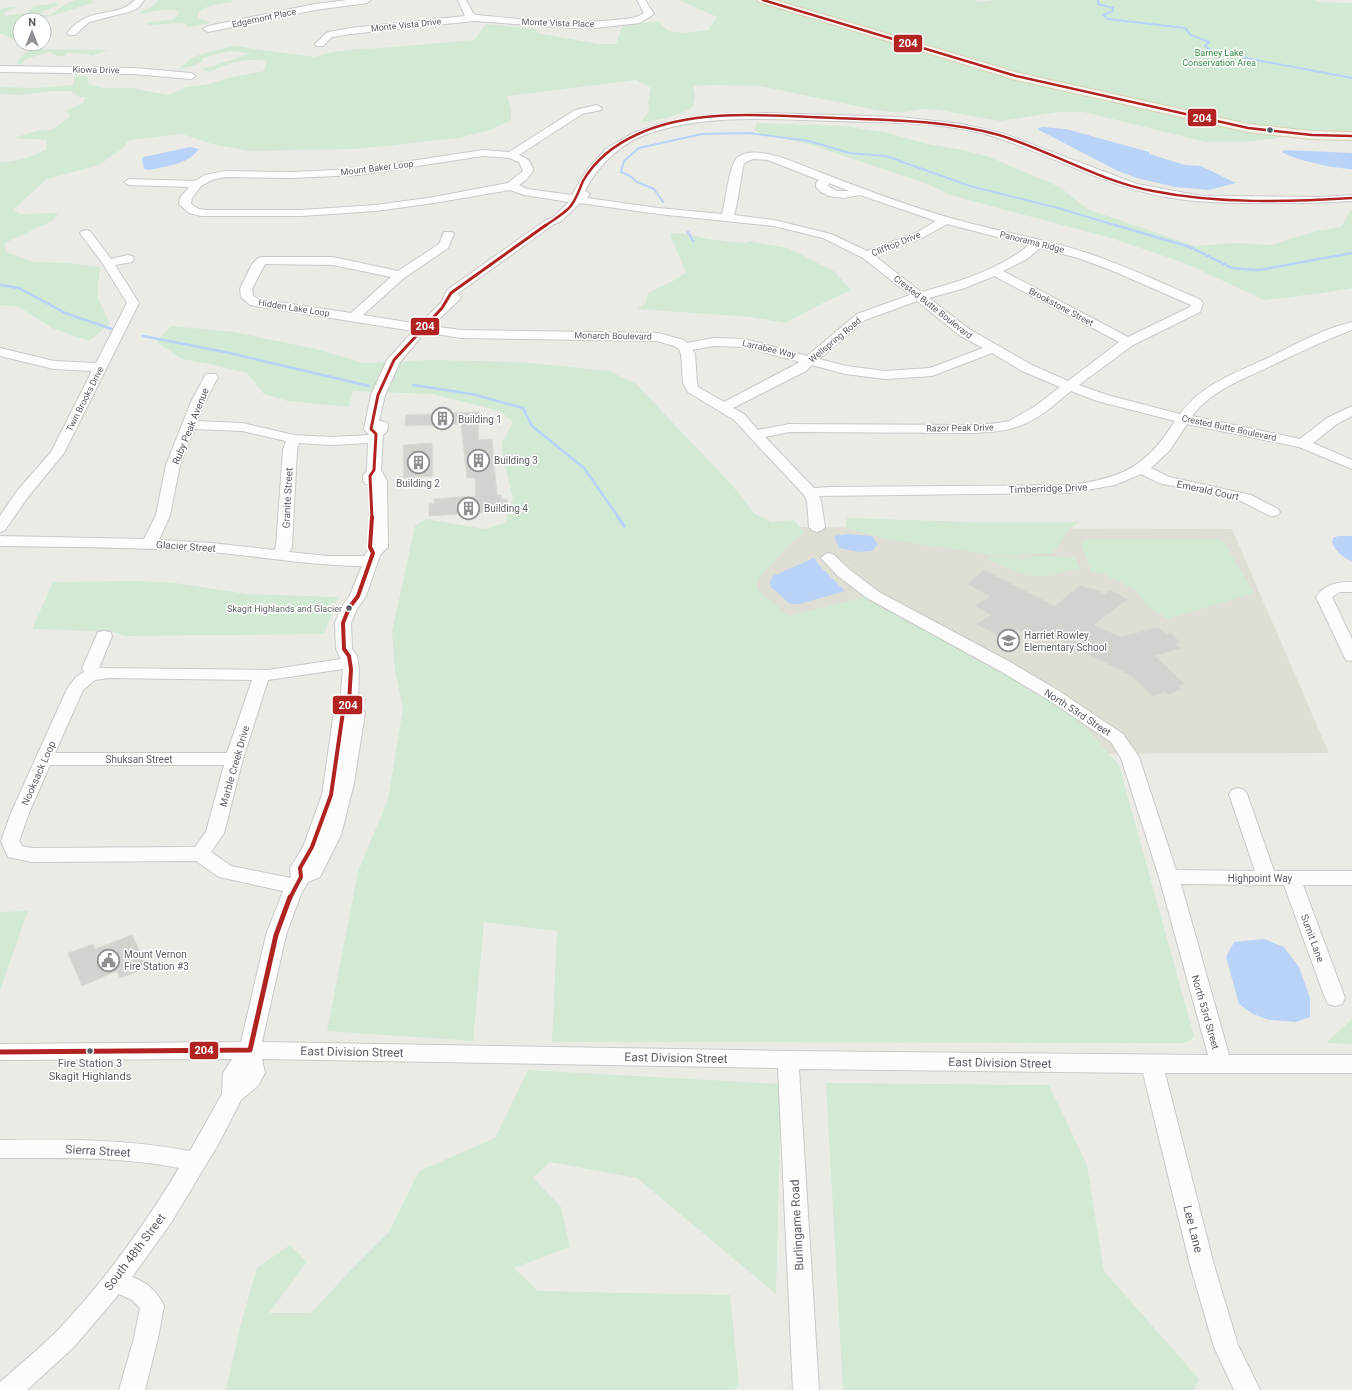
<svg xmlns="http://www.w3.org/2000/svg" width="1352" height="1390" font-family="Roboto,sans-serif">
<rect width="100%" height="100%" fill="#ebebe6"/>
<path fill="#dfded5" d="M734,527l498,2 97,224 -586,2z"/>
<path fill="#d2e9d4" d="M76,0h16v3c-26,8 -45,17 -72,17v24h5l-12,4 3,-2 2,-4 -18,-9v-24l18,-3 -14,7 1,3 16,-3 6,1 6,-8 24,-3v3l-16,6 2,3h7l16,-11z
M158,0h74v2c-13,2 -24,2 -34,11v5l13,5 -24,4 -2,-4 -35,2 -5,-2 29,-4 5,-7c-11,-5 -25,-1 -36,2l-3,-2 12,-5z
M679,0h294l7,2 15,-2h320l5,2 32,1v130l-55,-2 -19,7 -34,4h-38l-122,-30h-26l-58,9 -61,-11 -16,-1 -23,4 -24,-3 -117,-24 -51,-1 -15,1 2,9 -2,12c-16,10 -33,13 -52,15l8,-11 -1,-9 3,-14 -15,-8 -129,16 4,12v12l-21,10 -32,8 -101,11 -108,2 -37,-7 -30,-10 -53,6 -6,8 -24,17 -52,14 -33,30 5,5 39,-1 -4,7 -49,23 1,9 27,10 33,1 34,4 -3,29 13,28 -21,17 -37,-13 -33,-21 -19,-2v-143c17,0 31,-5 46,-12l1,-10 -34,-2 27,-8h11l19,-13 -3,-7 16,-7 2,-6h-6l-8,-6h-17l-32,4 -22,-1v-7l37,1 36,-3 2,-9h12l2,8 13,4h30l36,7 18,-8 23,-3 19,-6 36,-7 2,-10c-22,-3 -36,1 -56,11l-8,-3 33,-10 14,-6 -19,-2 -27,7 -1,4 -13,5 -10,2 11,-10 11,-5 33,-8 80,11 19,-5 24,-3 25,-1 92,-8 12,-16 51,5v4l62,11h17l6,-18 36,-5 10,10 17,2 23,-3 9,-13z
M30,49l78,1 -17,6 -4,-2 -19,-1 -4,3h-7l-7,-4 -24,7 -5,6 -5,-2 5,-7z
M757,123l87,3 39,6 45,12 29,5 30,7 73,31 27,22 108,37 41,-3 35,2 46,-14 24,-4 9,-16 2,-1v78l-29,5 -59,7 -77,-36 -76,-26 -161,-43 -22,-11 -120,-40 -46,-10 -8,-4z
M680,233c10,1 18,4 28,6 13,2 26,3 39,4l1,-2 40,7 47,24 16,18 -28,13 -38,20 -33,-6 -115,-8 9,-6 2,-10 25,-12 13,-9 -15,-34v-4z
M171,326l63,6 82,17 48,14 65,-3 91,2 89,9 27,13 95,100 24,30 17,8 22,-2 11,13 -11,7 -29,31 -7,8 -1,10 31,27 65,-16 18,-3 150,83 62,44 36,41 75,271 -3,4 -7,3 -632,-1 5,-111 -73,-9 -11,119 -146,-10 31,-159 30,-73 15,-91 -8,-37 -3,-40 23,-105 11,-7 58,10 21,-6 8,-25 -10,-40 -1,-15 11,-21 -13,-11 -68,-17 -79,-3 -4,16 -61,-6 -24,-7 -17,-21 -42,-10 -23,-4 -26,-17z
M847,518l124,4h109l-11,7 -16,24 -53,3 -109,-16 -46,-12z
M1091,539h129l4,3 30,51 -86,26 -19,-12 -15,-18 -30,-15 -13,-2 -10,-29 3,-3z
M1037,556l37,1 6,12c-10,0 -18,4 -27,6 -25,5 -44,-6 -66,-16l4,-2h10l18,1 4,1z
M139,581l36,2 72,11 91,3 -14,37 -199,2 -11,-4 -82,-3 21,-47z
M28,911l-28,79v-78z
M1352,1019v25l-26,-1z
M528,1070l253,14 -5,210 -139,-116 -87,-16 -17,16 28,29 9,40 -56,21 24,23 192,4 9,89 -5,6h-508l14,-63 17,-59 33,-23 17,17 -38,51h42l39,-42 39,-39 30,-61 76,-33z
M826,1083l223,2 38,80 17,106 95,108 -5,11h-351z"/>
<path fill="#b8d2f8" d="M1042,127l24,2 83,23v2l36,11 16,1 35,17 -27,7 -34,-3 -38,-9 -19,-7 -81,-42z
M190,147l9,2c-12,16 -32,17 -50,21l-5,-1 -2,-10 2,-2z
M1285,150l67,3v16c-15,0 -58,-9 -70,-17z
M848,534l24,2 6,8 -6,7 -13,1 -20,-4 -5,-12z
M1338,536h14v25c-9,-3 -17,-10 -20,-19l1,-4z
M814,558l5,7 26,26 -46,13h-9l-19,-17 -1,-5 3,-6z
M1264,939l20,8 15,20 11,31v19l-14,5 -27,-2 -16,-6 -14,-10 -13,-47 8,-15z"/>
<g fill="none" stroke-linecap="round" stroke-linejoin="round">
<path stroke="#b8d2f8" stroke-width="2" d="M1098,0v4l15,4v3l-10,4 5,4 77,9 6,7 18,7 -4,4 9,6 138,26
M663,202l-9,-13 -17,-7 -7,-6 -9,-4 3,-11 15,-13 63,-14 47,-1 60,8 40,12 37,3 84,30 88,22 60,18"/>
<path stroke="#b8d2f8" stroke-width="2.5" d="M1115,225l75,22 42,21 27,2 93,-17
M688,232l5,9
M0,285l19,3 46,25 47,16
M143,336l82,16 144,34
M413,385l59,9 51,14 9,18 52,42 35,50"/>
<path stroke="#b8d2f8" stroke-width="3.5" d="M618,517l6,9"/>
</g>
<path fill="#d2d2cf" stroke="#dadad5" d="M479,412l-1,28 14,-1 5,56h4v4h6l1,12 -79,5v-12l6,-1 -1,-4 42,-3 -1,-18h-8l-6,-54 -56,2 1,-11z
M432,443l1,33 -29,2 -1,-33z
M984,570l71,36 25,-21 8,4 2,-2 15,7 5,-4 18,9 -34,26 27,12 37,-10 9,7 3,-1 10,9 -4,2 5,4 -26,8 30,28 -6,2 3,3 -14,6 -3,-3 -12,5 -20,-20 -85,-43 -7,6 -24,-11 -14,9 -27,-14 15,-9 -16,-9 15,-10 -23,-12z
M132,935l16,33 -28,10 -3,-7 -35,15 -14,-33 25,-9 2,5z"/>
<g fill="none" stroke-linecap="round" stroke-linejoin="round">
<defs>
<path id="minor" d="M135,0h9l-6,8 -6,3 -43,11 -14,13h-6l-2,-2c23,-29 49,-13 68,-33z
M347,0h24l-4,3 -52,7 -107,22 -5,-3 5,-3 107,-22z
M458,0h8l7,13 3,2c46,4 93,10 139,5 10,-1 20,-1 29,-7l-7,-13h8l9,14 -14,9 -45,5h-21l-100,-7 -123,13 -19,3 -9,9h-6l-2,-2 11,-11 3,-1 22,-4 114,-12z
M0,66l134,2 57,5 5,3 -5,3 -57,-5 -134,-2z
M597,105l5,3 -1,2 -19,4 -63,41c8,3 13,7 14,16l-6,8 -8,6 8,4 45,6 14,-24 21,-23 26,-15 30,-10 36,-7 67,-3 134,4 61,7 41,9 135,51 65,12 118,1 32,-2v6c-30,2 -59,2 -89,2 -32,0 -65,0 -97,-6 -60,-11 -113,-41 -171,-60 -50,-16 -105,-14 -157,-16 -65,-1 -134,-9 -196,15 -24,10 -46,32 -57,55l5,3 -3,4 71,10 64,6c4,-12 7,-51 16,-57 19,-14 64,9 84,16 41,16 84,32 128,45 45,13 92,20 137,35 39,13 77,31 114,47l2,3 -3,9 -67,33 -54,40 28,10 73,19c21,-30 58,-42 90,-57 26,-13 53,-28 82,-35v8c-25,9 -49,21 -73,32 -30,15 -66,26 -87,54l108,23 27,-21 25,-12v10l-15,8 -24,19 39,17v9l-53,-22 -112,-23 -17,26 -19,18 18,9 82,18 27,14 2,3 -2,3 -5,1 -5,-1 -27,-14 -82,-18 -18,-9 -26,11 -45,8 -251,3 2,5 4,26 -3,3 -5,2 -5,-2 -3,-3 -2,-26 -3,-6 -70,-75 -46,-28 -5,-9 -2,-29 -2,-5 -5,-3 -17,-5 -196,-3 -36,-6 -25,30 -15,33 -6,26 7,1 2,3 -1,6 -4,4 -2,35 6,11 1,66 -8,8 -14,41 -9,13 -6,14 1,26 5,7 2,13 -1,34 7,10 -11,70 -13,52 -21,42 -12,5 -7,12 -15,41 -24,107 526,9 420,4 -49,-178 -38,-119 -10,-16 -64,-43 -47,-28 -133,-73 -29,-22 -17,-18 3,-3 5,-2 5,2 16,15 29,22 133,71 47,28 64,43 16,23 37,113 79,1 -26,-77 3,-4 6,-2 6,2 3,4 27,77h78v14h-49l42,113 -3,6 -7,2 -7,-2 -3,-6 -41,-113 -103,-1 48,171h123v18h-187l49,192 24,80 22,45h-26l-20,-43 -24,-82 -47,-192 -344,-4 20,321h-26l-15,-322 -516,-9 3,14 -7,13 -17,14 -22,43 -48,80 -39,54c16,6 25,14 32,29l-6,32 -13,52h-26l15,-52 6,-30 -8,-8 -13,-6 -45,53 -47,43h-27v-8c19,-17 39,-33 57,-51 47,-49 87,-105 122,-163 -58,-12 -119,-10 -179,-10v-18c64,-1 127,-1 190,11l32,-57 1,-21 9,-14 -232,1v-16l241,-2 25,-107 17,-44 -64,-14 -23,-16 -164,1 -24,-5 -7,-16 10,-28 56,-124 9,-12 8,-5 -2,-4 16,-36 6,-1 6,1 2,4 -13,32 169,2 73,-11 -5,-10 -1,-26 6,-15 9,-13 12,-29c-52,0 -101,-10 -152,-14 -70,-5 -140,-5 -210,-6v-10l144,3 12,-24 10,-50 25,-63 15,-28h10l2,3 -13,25 -8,19 45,2 52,12 37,2 38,-2 -5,-6 7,-34 16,-35 26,-29 -163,-26 -9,-8 -1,-8 12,-25 6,-6 4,-1h71l65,14 41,-27 5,-12h8l2,2 -6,14 -44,30 -41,37 56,9 22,-21 6,-13 99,-70 6,-2 17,-16 -45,-7 -14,-5 -76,13 -58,8 -75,5h-100l-12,-3 -10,-9 1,-6 9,-11 -60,-2 -5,-3 5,-3 66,2 10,-6 20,-4 67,1 66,-3 125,-19 26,2 66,-42zM483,156l26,2 10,4 4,9 -15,12 -74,14 -58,8 -75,5h-93l-9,-1 -8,-5 1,-6 9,-12 11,-6 13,-3 67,1 66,-3zM753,159l15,1 51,20 -3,3v4l5,5 8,4 14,2 17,-3 76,26 -20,12 -49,18 -36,-17 -57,-14 -40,-5c5,-17 6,-34 10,-52zM829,183l20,8h-13l-8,-5zM580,203l78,11 116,12 49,12 40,20 47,37 -53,19 -50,42 -62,-17 -31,-1 -27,5 -3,-3 -26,-7 -197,-3 -29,-4 27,-26 2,-3 -4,-3 97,-70 6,-2zM947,224l82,21c-30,25 -71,37 -108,47l-46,-36 49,-19zM1040,248l38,10 35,13 78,34 -1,2 -62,30 -125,-66 24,-12zM265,264l68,1 58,12 -40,36 -93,-14 -5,-3 -1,-7zM994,276l125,66 -51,39 -36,-16 -63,-36 -40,-31 36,-10zM917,301l42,34 24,13 -53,20 -45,3 -39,-5 -27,-7 46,-39zM714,346l31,1 55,15 -76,40 -26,-15 -1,-4 -2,-29 -3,-4zM992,353l30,18 38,16 -26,20 -25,14 -10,2 -26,2 -184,-1 -31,6 -14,-16 -11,-6 73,-37 6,-6 33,9 40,5 47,-3zM1071,391l26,10 78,20c-29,46 -52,57 -105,64l-240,2 -16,1 -49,-51 24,-5 184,1c14,-1 29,-1 43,-6 21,-6 39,-23 55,-36zM194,429l48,2 44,10 -3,9 -7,97 -2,3 -62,-7 -53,-3 11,-25 10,-50zM299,443l32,2 37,-2 -1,27 -4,6v5l2,3 8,1 -1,61 -4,4 -4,6h-36l-39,-4 3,-5 5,-97zM343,669l-3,34 -6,9 -12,83 -19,52 -13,21 1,10 -60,-12 -20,-14 13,-19 19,-74 25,-79zM108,678l144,2 -25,73h-172l28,-63 12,-10zM50,765h174l-18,67 -11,15 -163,1 -10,-2 -3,-5 10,-28z
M86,230l4,1 21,28 17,-4 4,1 2,3 -2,3 -17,3 24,38 -75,150 -36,44 -23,33 -5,2v-16l17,-25 34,-39 41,-81 -38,-2 -54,-13v-8l54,13 42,2 31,-60 -24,-39 -23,-31 2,-2z
M1352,582v10h-12l-8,5 20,42v22l-6,-1 -2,-4 -28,-59c9,-13 21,-15 36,-15z"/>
<path id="major" d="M757,0h18l244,73 229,51 64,7 40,1v8l-40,-1 -64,-7 -232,-52 -257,-78z"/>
</defs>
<use href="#minor" stroke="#c8c9c8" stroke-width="2"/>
<use href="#major" stroke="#d4d1b3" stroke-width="2"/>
<use href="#minor" fill="#fcfcfb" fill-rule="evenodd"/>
<use href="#major" fill="#f3f3e7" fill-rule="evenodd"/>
<defs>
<path id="bus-1-far3" d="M763,0l253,76 232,52 64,7 40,1
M545,226c8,-6 17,-11 24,-18 7,-7 10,-18 14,-27 12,-21 33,-37 55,-47 59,-27 135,-18 197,-16 55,2 111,2 164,17 52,16 100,46 154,56 65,13 134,11 199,7"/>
<path id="bus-1-far2" d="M372,518l-2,-42 4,-6 2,-36 -5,-5 7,-34 16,-35 48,-52 9,-15 95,-68"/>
<path id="bus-1-far1" d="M290,898l11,-21 -1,-9 12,-21 19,-52 12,-83 6,-9 2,-34 -2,-13 -5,-7 -1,-26 6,-15 9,-12 15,-43 -3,-6 2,-30"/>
<path id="bus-1" d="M0,1052l250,-2 26,-115 14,-38"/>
</defs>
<use href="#bus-1-far3" stroke="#fff" stroke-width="4.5"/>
<use href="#bus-1-far2" stroke="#fff" stroke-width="5.5"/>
<use href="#bus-1-far1" stroke="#fff" stroke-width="7"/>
<use href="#bus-1" stroke="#fff" stroke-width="8"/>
<use href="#bus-1-far3" stroke="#b02321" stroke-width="2.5"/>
<use href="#bus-1-far2" stroke="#b02321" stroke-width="3"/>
<use href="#bus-1-far1" stroke="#b02321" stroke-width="4"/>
<use href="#bus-1" stroke="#b02321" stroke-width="5"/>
</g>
<defs>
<symbol id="building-ring" viewBox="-11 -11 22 22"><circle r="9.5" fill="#fff" stroke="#8d8f92" stroke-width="1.5"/><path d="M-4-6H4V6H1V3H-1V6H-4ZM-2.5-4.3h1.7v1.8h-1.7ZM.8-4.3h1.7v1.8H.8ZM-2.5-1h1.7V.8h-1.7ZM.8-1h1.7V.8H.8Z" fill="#8d8f92"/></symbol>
<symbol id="school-ring" viewBox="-11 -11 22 22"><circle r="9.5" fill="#fff" stroke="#8d8f92" stroke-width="1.5"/><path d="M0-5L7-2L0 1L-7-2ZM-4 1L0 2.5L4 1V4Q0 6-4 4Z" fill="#8d8f92"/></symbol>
<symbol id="civic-ring" viewBox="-11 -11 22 22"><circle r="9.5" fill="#fff" stroke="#8d8f92" stroke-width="1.5"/><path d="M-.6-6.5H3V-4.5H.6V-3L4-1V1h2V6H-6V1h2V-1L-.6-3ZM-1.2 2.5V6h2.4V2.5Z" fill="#8d8f92"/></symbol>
</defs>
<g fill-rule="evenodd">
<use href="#building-ring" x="430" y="406" width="25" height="25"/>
<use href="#building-ring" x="466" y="448" width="25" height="25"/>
<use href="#building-ring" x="406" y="450" width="25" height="25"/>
<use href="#building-ring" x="456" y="496" width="25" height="25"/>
<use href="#school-ring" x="996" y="628" width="25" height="25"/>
<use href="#civic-ring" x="96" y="948" width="25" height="25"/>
</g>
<g fill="#5b5e64" stroke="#fff" stroke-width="1.5">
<circle cx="1270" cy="130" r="3.5"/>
<circle cx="349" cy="608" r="3.5"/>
<circle cx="90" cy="1051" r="3.5"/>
</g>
<g text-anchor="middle" stroke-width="3" stroke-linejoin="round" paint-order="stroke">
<g font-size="9" fill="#5b5e64" stroke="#fff">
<text transform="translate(264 18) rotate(-12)" y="3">Edgemont Place</text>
<text transform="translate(558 23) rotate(2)" y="3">Monte Vista Place</text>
<text transform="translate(406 25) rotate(-6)" y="3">Monte Vista Drive</text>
<text transform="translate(96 70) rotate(1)" y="3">Kiowa Drive</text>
<text transform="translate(377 168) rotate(-7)" y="3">Mount Baker Loop</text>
<text transform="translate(1032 242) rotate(14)" y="3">Panorama Ridge</text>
<text transform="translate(896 244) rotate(-22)" y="3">Clifftop Drive</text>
<text transform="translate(933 307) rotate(38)" y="3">Crested Butte Boulevard</text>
<text transform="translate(1061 307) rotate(28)" y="3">Brookstone Street</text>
<text transform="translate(294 308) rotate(9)" y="3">Hidden Lake Loop</text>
<text transform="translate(613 336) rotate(1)" y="3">Monarch Boulevard</text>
<text transform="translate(835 340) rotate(-40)" y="3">Wellspring Road</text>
<text transform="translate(769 349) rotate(13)" y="3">Larrabee Way</text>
<text transform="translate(85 399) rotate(-63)" y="3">Twin Brooks Drive</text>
<text transform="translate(960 428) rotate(-1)" y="3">Razor Peak Drive</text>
<text transform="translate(1229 428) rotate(12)" y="3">Crested Butte Boulevard</text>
</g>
<g font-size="9" fill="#318543" stroke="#fff">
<text x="1219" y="56">Barney Lake<tspan x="1219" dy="10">Conservation Area</tspan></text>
</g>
<g font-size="9" fill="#5b5e64" stroke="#fff" text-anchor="end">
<text x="342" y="612">Skagit Highlands and Glacier</text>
</g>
<g font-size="10" fill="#5b5e64" stroke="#fff" text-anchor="start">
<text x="458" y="423">Building 1</text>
<text x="494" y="464">Building 3</text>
<text x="418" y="487" text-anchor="middle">Building 2</text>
<text x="484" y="512">Building 4</text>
<text x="1024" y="639">Harriet Rowley<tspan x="1024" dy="12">Elementary School</tspan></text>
<text x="124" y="958">Mount Vernon<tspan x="124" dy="12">Fire Station #3</tspan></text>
</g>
<g font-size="10" fill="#5b5e64" stroke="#fff">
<text transform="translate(190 426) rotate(-68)" y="4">Ruby Peak Avenue</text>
<text transform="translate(1048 488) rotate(-2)" y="4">Timberridge Drive</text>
<text transform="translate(1208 490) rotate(12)" y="4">Emerald Court</text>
<text transform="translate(287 498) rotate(-87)" y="4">Granite Street</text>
<text transform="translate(186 546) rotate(4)" y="4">Glacier Street</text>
<text transform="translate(1078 712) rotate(33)" y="4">North 53rd Street</text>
<text x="139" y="763">Shuksan Street</text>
<text transform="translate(234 766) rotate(-74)" y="4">Marble Creek Drive</text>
<text transform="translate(38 773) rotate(-66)" y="4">Nooksack Loop</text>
<text x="1260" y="882">Highpoint Way</text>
<text transform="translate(1313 938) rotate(70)" y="4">Sumit Lane</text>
<text transform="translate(1206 1012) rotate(74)" y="4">North 53rd Street</text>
</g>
<g font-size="11" fill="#5b5e64" stroke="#fff">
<text x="90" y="1067">Fire Station 3<tspan x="90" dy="13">Skagit Highlands</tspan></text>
</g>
<g font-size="12" fill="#5b5e64" stroke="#fff">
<text transform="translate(352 1052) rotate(1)" y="4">East Division Street</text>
<text transform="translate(676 1058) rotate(1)" y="4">East Division Street</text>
<text transform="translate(1000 1063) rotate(1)" y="4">East Division Street</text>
<text transform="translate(98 1151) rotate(3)" y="4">Sierra Street</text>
<text transform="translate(797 1225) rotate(-93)" y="4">Burlingame Road</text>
<text transform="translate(1193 1229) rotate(76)" y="4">Lee Lane</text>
<text transform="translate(135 1252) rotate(-53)" y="4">South 48th Street</text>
</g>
</g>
<g stroke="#fff" stroke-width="1.5">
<rect x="893" y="34" width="30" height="19" rx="4" fill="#b02321"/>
<rect x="1187" y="108" width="30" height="19" rx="4" fill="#b02321"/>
<rect x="410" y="317" width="30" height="19" rx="4" fill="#b02321"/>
<rect x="332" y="695" width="31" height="20" rx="4" fill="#b02321"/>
<rect x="189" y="1041" width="30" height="19" rx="4" fill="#b02321"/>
</g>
<g font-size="11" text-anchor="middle" font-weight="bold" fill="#fff">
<text x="908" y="47">204</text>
<text x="1202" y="122">204</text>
<text x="425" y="330">204</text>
<text x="348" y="709">204</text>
<text x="204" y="1054">204</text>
</g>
<g transform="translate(32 32)"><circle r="19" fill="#ffffff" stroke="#bdbfc1"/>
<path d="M0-3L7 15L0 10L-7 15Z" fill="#8d8f92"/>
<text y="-6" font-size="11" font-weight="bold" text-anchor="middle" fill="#5b5e64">N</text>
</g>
</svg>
